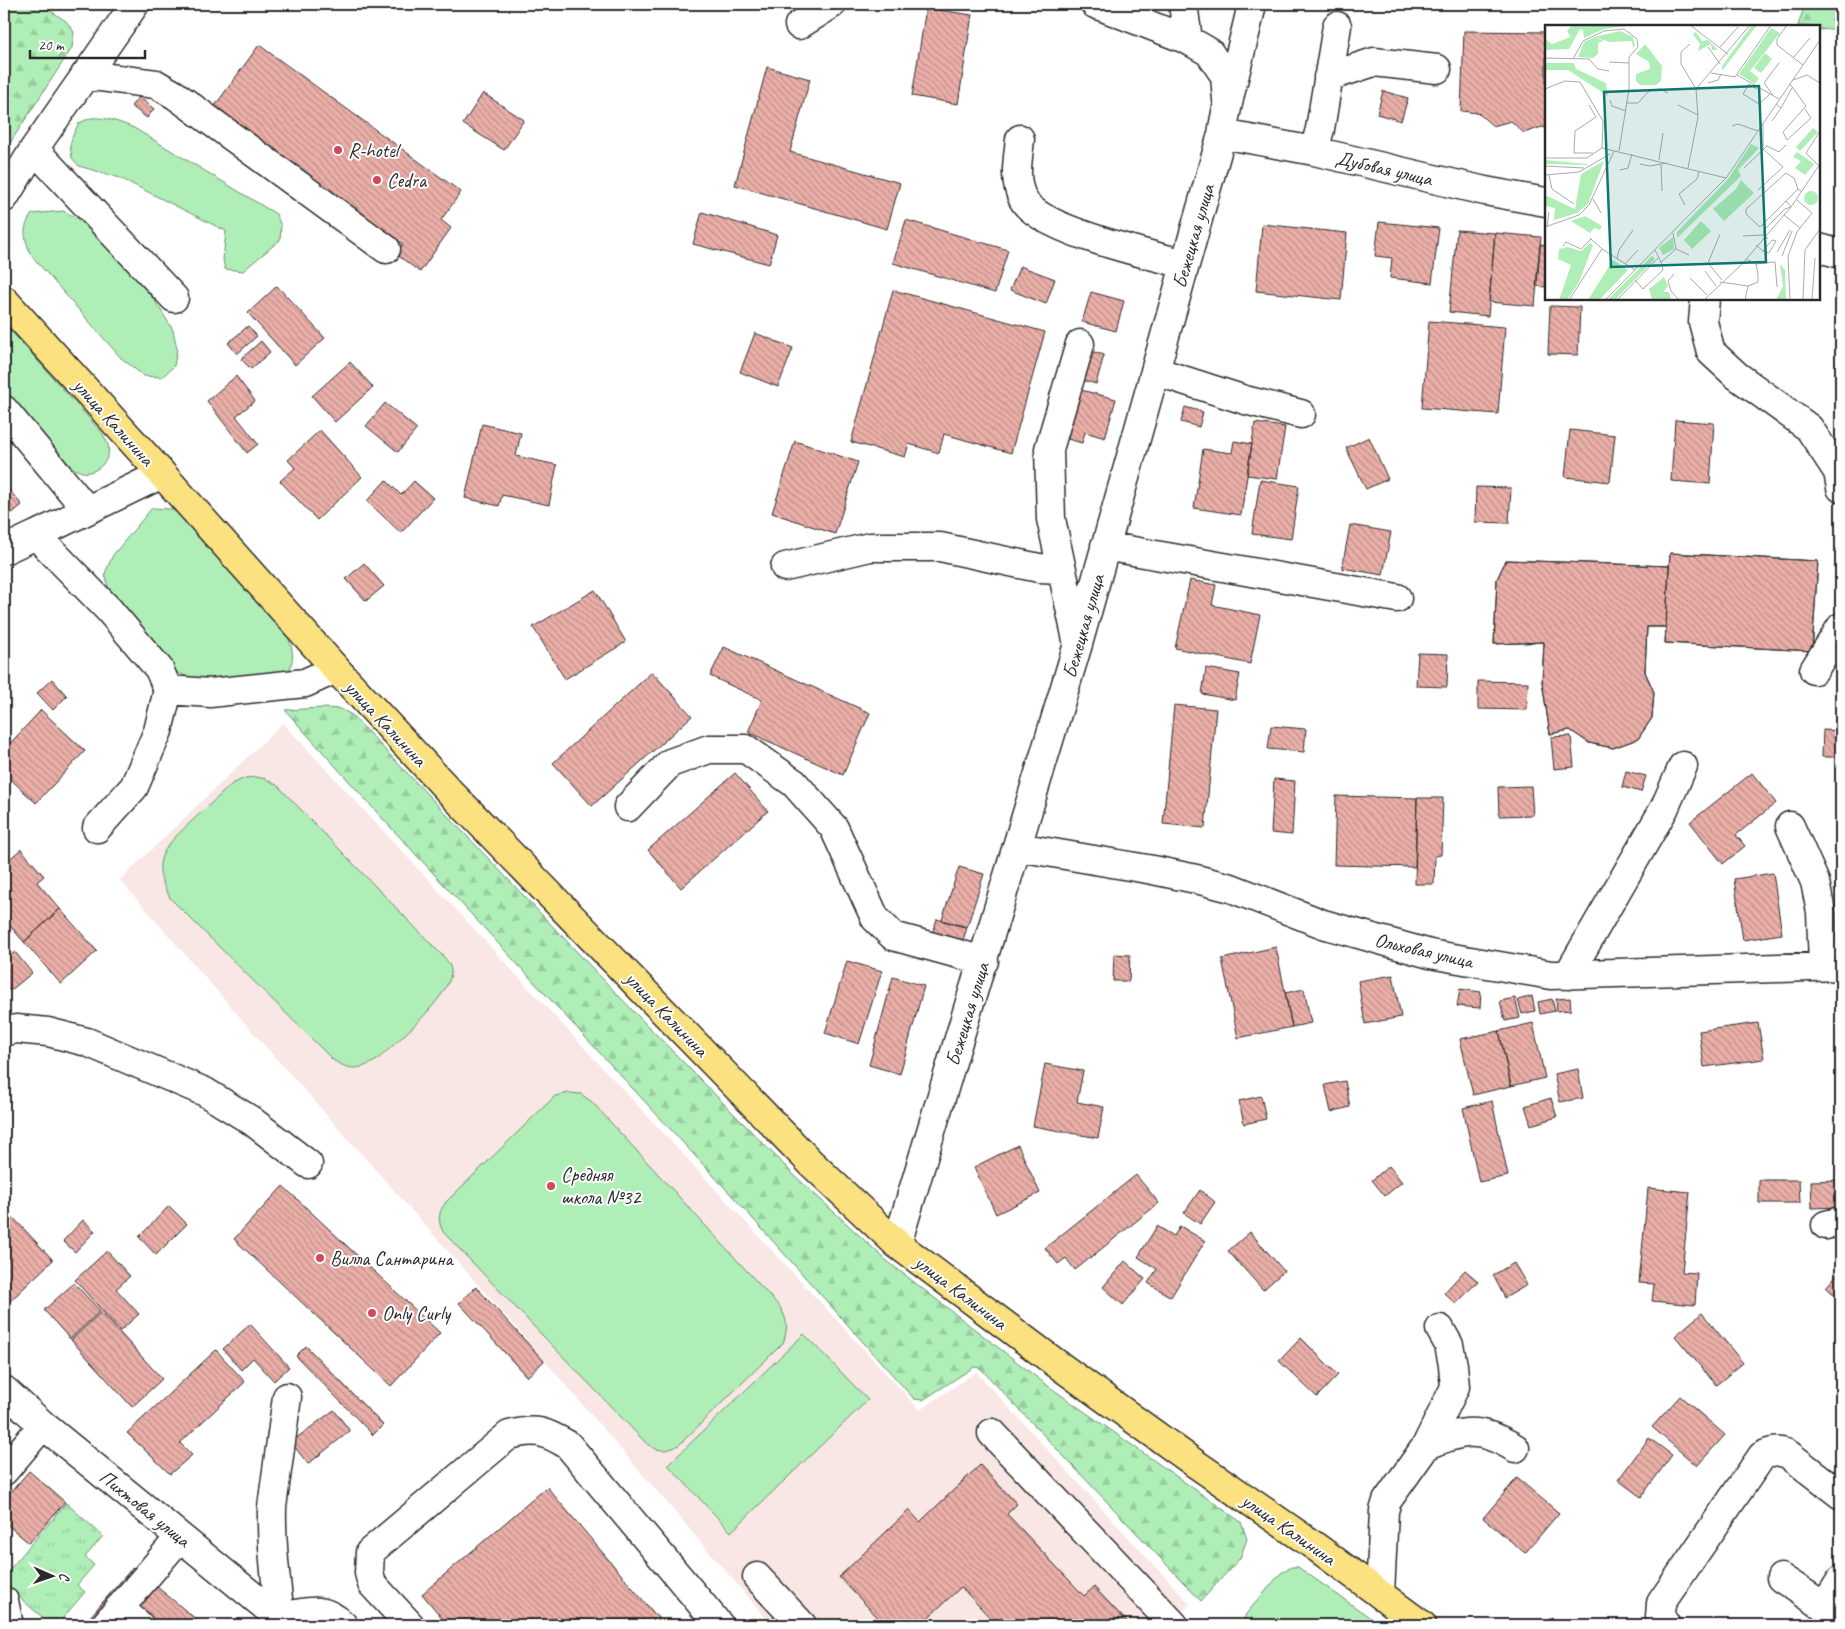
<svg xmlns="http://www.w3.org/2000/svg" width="1845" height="1629" font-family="Caveat,sans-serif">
<defs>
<pattern id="forest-firs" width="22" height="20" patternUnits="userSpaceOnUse" patternTransform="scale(1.25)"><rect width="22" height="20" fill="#afefb7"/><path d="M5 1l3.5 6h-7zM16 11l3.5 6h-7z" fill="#97cd9e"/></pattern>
<pattern id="park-tufts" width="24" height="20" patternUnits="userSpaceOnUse" patternTransform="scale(1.25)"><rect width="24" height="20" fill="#afefb7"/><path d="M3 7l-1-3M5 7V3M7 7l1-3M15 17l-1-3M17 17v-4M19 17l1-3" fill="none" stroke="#97cd9e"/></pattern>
<pattern id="building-back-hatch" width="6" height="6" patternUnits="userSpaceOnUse" patternTransform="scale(1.25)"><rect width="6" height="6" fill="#eaafa8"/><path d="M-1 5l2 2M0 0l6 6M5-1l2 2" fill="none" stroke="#be8f89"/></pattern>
</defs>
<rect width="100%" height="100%" fill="#fff"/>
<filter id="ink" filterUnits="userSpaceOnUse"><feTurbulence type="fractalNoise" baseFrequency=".02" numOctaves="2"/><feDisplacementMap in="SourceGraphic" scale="10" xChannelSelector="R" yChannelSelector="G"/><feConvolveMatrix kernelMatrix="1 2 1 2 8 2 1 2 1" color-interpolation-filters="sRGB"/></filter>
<g filter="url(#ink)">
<path fill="#f9e7e5" d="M283,723l637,687 56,-38 214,232 -20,21h-398l-258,-300 -248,-278 -146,-167z"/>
<path fill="#afefb7" stroke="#6d8d71" d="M91,118c16,-1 28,4 43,10l142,86 5,12 -1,14 -37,31 -18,-2 -2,-9 3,-29 -106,-53 -41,-12 -7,-8 -2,-13 3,-10 6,-12z
M63,211l22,11 41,42 29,37 18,29 4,19 -3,17 -12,11 -18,-1 -23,-18 -91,-104c-5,-17 -9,-24 2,-40z
M4,323l99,111c1,3 4,7 5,11 4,14 -11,30 -26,27 -3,-1 -7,-3 -11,-5l-67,-79z
M152,508l19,1 10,6 102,112c8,15 14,29 5,45l-8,-1 -45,7h-45l-21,-9 -61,-82 -3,-14 8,-18z
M256,777l10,2 12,7 161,166c5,5 12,12 12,19 1,25 -56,72 -74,89 -17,10 -27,11 -44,0l-162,-161c-24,-38 -6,-53 22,-79 13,-12 26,-24 39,-36l13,-6z
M569,1093l12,1 11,8 188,205c8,13 8,22 3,36l-104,102c-13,7 -22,7 -33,-2l-202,-210c-7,-11 -6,-21 2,-31l109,-106z
M804,1334l64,66 -137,132 -63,-67z
M1291,1567h7l74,52 5,6h-132l-1,-6 2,-5 35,-41z"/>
<path fill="url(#forest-firs)" stroke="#6d8d71" d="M4,4h36l26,17 8,11 -2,16 -68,104z
M1805,4h36v24l-22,2v-4h-21z
M323,708l18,1 11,6 284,299 159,162 92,85 157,122 197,139 6,17 -7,19 -39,43 -221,-233 -6,-1 -51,33 -9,-1 -177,-198 -354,-382 -98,-109z"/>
<path fill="url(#park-tufts)" stroke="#6d8d71" d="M66,1503l37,33 -18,21 9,8 -17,20 8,7 -28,33h-6l-47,-41v-8z"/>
<path fill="url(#building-back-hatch)" stroke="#2b2b2b" d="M926,8l46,7 -14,89 -46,-8z
M1464,31l82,1v96l-4,-1 -18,6 -13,-12 -18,5 -15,-13 -17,-2z
M259,45l202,147 -20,28 10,8 -31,44 -24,-18 7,-10 -189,-137z
M767,67l43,12 -20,73 110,31 -13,46 -152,-44z
M1383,91l25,7 -7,23 -24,-7z
M483,93l41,27 -20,30 -41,-26z
M139,97l15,12 -7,9 -16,-12z
M702,212l75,23 -8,29 -76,-20z
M906,220l102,30 -13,43 -102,-30z
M1379,222l60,6 -7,55 -42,-5 2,-20 -17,-2z
M1262,224l85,9 -6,67 -85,-9z
M1457,230l38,3 -7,83 -39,-4z
M1495,233l46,4 -6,69 -46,-4z
M1540,244l6,1v42l-10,-1z
M1020,266l35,13 -9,25 -36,-14z
M277,286l48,52 -30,27 -47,-52z
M893,290l152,42 -34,121 -67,-19 -5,19 -30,-9 -4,13 -54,-15z
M1091,292l33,9 -8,30 -34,-9z
M1550,306l30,1 -2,48 -30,-1z
M1429,321l76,6 -7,87 -76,-6z
M248,326l9,10 -20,18 -9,-11z
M755,333l38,15 -15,39 -38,-15z
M261,341l9,11 -19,17 -10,-10z
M1088,350l16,5 -8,29 -17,-5z
M350,362l23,25 -38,35 -23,-26z
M236,376l19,25 -19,15 22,28 -11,9 -40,-52z
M1077,389l39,10 -11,39 -20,-6 -3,11 -18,-5z
M385,403l32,26 -19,23 -32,-26z
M1185,407l18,5 -4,15 -18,-5z
M1675,420l39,3 -4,61 -39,-3z
M1255,423l30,4 -8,52 -30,-4z
M482,424l39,9 -5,23 41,9 -8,40 -47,-10 -3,11 -34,-8z
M320,430l42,47 -45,43 -37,-39 15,-13 -7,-8z
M1570,430l45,5 -5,47 -45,-5z
M1369,437l19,42 -22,10 -20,-41z
M795,441l63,21 -23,72 -63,-21z
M1234,441l18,3 -11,71 -47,-7 9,-59 29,4z
M386,480l15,15 13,-14 19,17 -32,35 -34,-32z
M1260,480l39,6 -8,53 -39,-5z
M4,484l18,21 -18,15z
M1476,487l35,1 -2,35 -34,-1z
M1350,525l41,7 -8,43 -41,-7z
M1670,553l148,8 -6,90 -147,-8z
M1670,553l148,8 -6,90 -147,-8 1,-16h-19l-2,45 9,20 -2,26 -14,21 -25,9 -24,-5 -19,-13 -20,4 -8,-52 2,-40 -50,2 3,-65 9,-19 163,6z
M1506,560l163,6 -3,61h-19l-2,45 9,20 -2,26 -14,21 -25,9 -24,-5 -19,-13 -20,4 -8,-52 2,-40 -50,2 3,-65z
M364,563l20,23 -18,15 -20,-22z
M1190,580l26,5 -4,20 48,10 -10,49 -75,-16z
M595,590l31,52 -61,37 -32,-52z
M724,647l146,66 -27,62 -95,-43 14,-32 -52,-24z
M1418,653l30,1 -1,33 -31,-1z
M1206,668l34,6 -5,26 -33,-6z
M652,672l40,44 -100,90 -39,-43z
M52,679l15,17 -14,14 -16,-17z
M1478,681l50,1 -1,28 -49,-1z
M1174,705l42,4 -11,119 -42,-4z
M41,710l44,41 -49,52 -32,-30v-23z
M1271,726l35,3 -2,23 -36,-3z
M1823,730l18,1v26h-19z
M1571,736l3,31 -20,2 -3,-32z
M1626,771l20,5 -5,16 -19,-5z
M735,773l33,38 -87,77 -33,-38z
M1752,773l24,30 -40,32 9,11 -22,18 -33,-42z
M1274,779l21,2 -3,54 -21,-2z
M1531,786l2,29 -34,1 -1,-29z
M1336,796l81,2 -2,69 -81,-2z
M1417,798h26l-2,57 -6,1 -1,28h-19z
M21,849l23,27 -7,6 23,27 -36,33 -20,-23v-55z
M959,867l25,7 -17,53 -25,-7z
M1773,873l9,61 -39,6 -9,-61z
M60,909l37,42 -36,33 -37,-42z
M937,919l30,9 -6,18 -30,-9z
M1276,947l16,80 -54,11 -16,-79z
M15,952l17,21 -22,18 -6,-7v-23z
M1114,954l16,1 -1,26h-16z
M847,961l35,10 -23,73 -34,-11z
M1393,975l8,42 -36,7 -7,-43z
M893,977l31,9 -24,88 -31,-9z
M1304,989l7,34 -19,4 -7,-34z
M1460,989l21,3 -1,16 -23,-2z
M1532,996l3,15 -13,3 -4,-14z
M1515,998l5,20 -15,3 -5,-20z
M1570,998l1,12 -14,1 -1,-12z
M1552,999l3,12 -15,3 -2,-12z
M1533,1023l12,55 -34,8 -12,-55z
M1758,1023l6,36 -60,8 -5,-36z
M1499,1031l12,55 -38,9 -13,-56z
M1045,1064l38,7 -6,31 27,5 -6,31 -65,-12z
M1578,1069l5,29 -23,4 -6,-28z
M1345,1081l5,26 -19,5 -6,-27z
M1261,1096l5,23 -22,5 -5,-23z
M1551,1098l6,19 -26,8 -6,-19z
M1492,1101l16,75 -29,6 -16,-74z
M1018,1145l22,48 -44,21 -22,-47z
M1389,1166l13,16 -17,14 -13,-16z
M1136,1175l23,28 -84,67 -9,-12 -8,6 -13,-16z
M1759,1180h40l1,23h-41z
M1841,1180v27l-29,1 -1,-27z
M283,1186l157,147 -49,53 -157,-147z
M1648,1188l42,4 -8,80 15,1 -2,32 -43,-4 2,-17 -15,-1z
M1200,1190l15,12 -15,22 -16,-11z
M169,1206l18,18 -31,31 -17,-18z
M9,1213l44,47 -48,46 -1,-88z
M83,1220l12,11 -20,21 -12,-11z
M1157,1226l17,10 6,-10 25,15 -34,56 -23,-14 9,-14 -19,-12z
M1250,1232l34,39 -21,19 -35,-39z
M107,1251l23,25 -14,13 23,25 -19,17 -45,-51z
M1125,1261l20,18 -22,26 -20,-18z
M1514,1263l13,22 -22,13 -12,-23z
M1465,1270l13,11 -22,23 -12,-11z
M1841,1270v31l-15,-14z
M74,1283l26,28 -30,28 -26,-29z
M476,1287l68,74 -17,16 -68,-74z
M101,1312l61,67 -30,28 -61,-67z
M1702,1313l41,50 -27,22 -41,-49z
M250,1324l39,43 -15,14 -21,-23 -12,12 -18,-21z
M1301,1338l37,37 -21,22 -38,-36z
M306,1346l77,79 -10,10 -77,-79z
M216,1350l29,32 -65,61 12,12 -22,19 -43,-41z
M1680,1396l45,39 -28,31 -45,-39z
M334,1410l16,21 -42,33 -17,-22z
M1649,1438l23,17 -31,42 -23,-17z
M980,1465l37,39 -10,10 77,82 10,-9 36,38h-133l-36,-38 -41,38h-35l-46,-48 70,-67 11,12z
M29,1471l36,31 -36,41 -25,-21v-22z
M1517,1478l42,35 -34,40 -42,-35z
M547,1487l117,138h-216l-26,-31z
M133,1567l70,58h-120z"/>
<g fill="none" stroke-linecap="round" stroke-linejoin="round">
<defs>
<path id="minor" d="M1095,4l93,36 21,12 16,24 2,24
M1183,4l5,36
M799,25l33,-21
M85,75l71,9 19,11 211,154
M1328,77l46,-15 63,7
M1222,134l92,17 171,40 61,11
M1020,139c-2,21 -7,40 3,60 15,31 128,56 162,65
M34,149l140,149
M1314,151l6,-22 17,-103
M4,198l30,-49 101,-145
M1819,248l22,6
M1705,299l-2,23 8,30 25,23 73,53 29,44 3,16
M1155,371l90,29 56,14
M4,410l83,100
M1105,546l292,52
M4,550l32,-15
M785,567l85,-20h70l99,21 23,1
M1077,640l-26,-121 -2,-70 31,-105
M1814,670l27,-43
M168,690l42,3 95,-10 31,-14
M628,807l42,-44 39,-14h37l48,34 40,45 41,90 18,18 91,25
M1790,826l25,56 6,30 2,54
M97,828l37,-41 24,-56 10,-41 -9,-21 -50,-59 -73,-75 126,-61
M1018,847l135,23 43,9 35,9 92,36 107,30 121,21 290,-9
M1568,975l96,-166 19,-43
M4,1032l12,-3 32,3 39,10 118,50 47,29 56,43
M1826,1225l15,-4
M897,1244l181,-600 144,-510c7,-44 21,-87 30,-130
M4,1390l39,35 245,200
M992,1433l182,192
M1426,1446c37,-17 54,-19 89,2
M4,1471l39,-46
M757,1577l45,48
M1781,1578l56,37
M1380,1594l4,-83 3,-10 39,-55 29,-59 -2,-22 -4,-20 -9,-16
M4,1601l5,24
M1824,1607l17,-27
M119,1608l20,17
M280,1617c-4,-37 -9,-73 -8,-110l15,-110
M105,1625l75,-88
M274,1625l6,-8c25,-4 43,-13 63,8
M410,1625l-38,-41 -3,-11 1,-21 139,-117c28,-7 35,-4 59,10l151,180
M1666,1625l-6,-8 1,-14 101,-147c9,-5 15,-6 26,-2l53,41"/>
<path id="major" d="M4,300l158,174 174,195 114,123 361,371 86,81 156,117 140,101 123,85 106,78"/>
</defs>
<use href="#minor" stroke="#2b2b2b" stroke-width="31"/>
<use href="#major" stroke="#2b2b2b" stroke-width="31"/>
<use href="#minor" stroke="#fff" stroke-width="28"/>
<use href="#major" stroke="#fbe180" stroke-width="28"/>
</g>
</g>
<g fill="#d1495b" stroke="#fff" stroke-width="2">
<circle cx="338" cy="150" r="5"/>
<circle cx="377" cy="180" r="5"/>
<circle cx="551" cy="1186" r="5"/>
<circle cx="320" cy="1258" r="5"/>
<circle cx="372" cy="1313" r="5"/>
</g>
<g text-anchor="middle" stroke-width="4" stroke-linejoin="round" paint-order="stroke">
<g font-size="20" fill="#2b2b2b" stroke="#fff" text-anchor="start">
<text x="348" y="157">R-hotel</text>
<text x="387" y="187">Cedra</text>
<text x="561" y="1181">Средняя<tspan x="561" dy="23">школа №32</tspan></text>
<text x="330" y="1265">Вилла Сантарина</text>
<text x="382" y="1320">Only Curly</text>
</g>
<g font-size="20" fill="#2b2b2b" stroke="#fff">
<text transform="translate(1384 168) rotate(13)" y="7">Дубовая улица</text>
<text transform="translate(1193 236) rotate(-74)" y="7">Бежецкая улица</text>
<text transform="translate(114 422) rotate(48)" y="7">улица Калинина</text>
<text transform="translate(1083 626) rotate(-74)" y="7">Бежецкая улица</text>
<text transform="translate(386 723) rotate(47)" y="7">улица Калинина</text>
<text transform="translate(1424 950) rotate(13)" y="7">Ольховая улица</text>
<text transform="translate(667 1014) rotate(46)" y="7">улица Калинина</text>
<text transform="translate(967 1014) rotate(-73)" y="7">Бежецкая улица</text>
<text transform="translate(961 1292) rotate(37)" y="7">улица Калинина</text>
<text transform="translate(145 1508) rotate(39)" y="7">Пихтовая улица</text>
<text transform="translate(1289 1529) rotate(35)" y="7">улица Калинина</text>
</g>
</g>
<g transform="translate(1545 25)">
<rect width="275" height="275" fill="#fff"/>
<path d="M207,0h5l-35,46v-5zM75,6l13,6 2,9 -2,2 -1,-7 -22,1 -16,-5zM151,7l6,9 6,-1 10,10h-6l-1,-6 -13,7 2,-7 -7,-10zM220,28l7,6 -11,14 -7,-5zM0,135l42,4 1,1 -43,-1zM59,136l-16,43 -11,9 -23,7 1,-12 -10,-2v-11l30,14 6,-35zM196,155l13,13 -30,28 -11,-12 23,-20zM40,191l17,10 -2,4 -6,-2 -4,5 -19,-12zM156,196l10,10 -19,18 -8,-9zM128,212l1,12 -11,6 -4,-7zM45,218l3,2 -14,37 -12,18h-8l12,-35 -13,-6 1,-10 9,-2 13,4zM107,231l3,3 -40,41h-8zM235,239l5,6 1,30h-10l7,-14zM119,252l4,9 -5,6h6l2,8h-19l-3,-11z" fill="#afefb7"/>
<path d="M27,0h55v1l-23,3 -20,9 -1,-8 -3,-1 -11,20 -24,1v-11l7,5 19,-7 -4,-6zM50,12l8,4 -5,2v11l-5,4 -15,-1 6,-15zM100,19l17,22 -1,15 -5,4h-16l-4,-4v-7l14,-5 -1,-7 -13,-8zM0,38h29l2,6 30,14 2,13 -40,-26h-23zM206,119l8,4 -21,22 3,6 -64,62v-6l51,-53zM68,235l15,10 -29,30h-11z" fill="#afefb7"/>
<path d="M226,3l9,5 -30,38 9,7 -4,6 -16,-10zM268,103l5,4 -18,19 -4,-4zM252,127l17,12 -9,11 -10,-7 6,-7 -8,-4zM259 173a7 7 0 1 1 14 0a7 7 0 1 1-14 0Z" fill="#afefb7"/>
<path fill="none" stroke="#aaa" stroke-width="1" d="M145,0l38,29M242,0l-10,14v6l26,20M145,19l-9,8v12l15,25M163,22l12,17M175,22l18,-20M0,33l44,1 9,10 11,2M248,33l17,-20M28,34l10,-18 21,-10 20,-2 13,10 1,8 -9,10v32l-10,62M64,37l20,1M166,48l24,4 36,-52M192,50l42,24M248,55l14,-5 13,8M163,58l10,-3 3,-6M245,59l16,22 -23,26 4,8 24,-22 -6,-9M0,64l20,-8 15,1 23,39 -1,27M212,64l-8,-5 -6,10 16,10 11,-10M228,70l-9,-12 15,-20M65,75l2,6 14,5M81,78h12l11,-12 11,-2 8,4M44,80l7,12 -21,14 -1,22h19M133,80l20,10M236,83l11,-20M227,96l9,-13 -5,-4M187,101l6,-2 20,7M0,133h42l15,-10 124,30M114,135l4,-27M95,139l10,2 17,-3M116,140l1,26M0,141l39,2M274,141l-13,-13 14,-22M143,143l10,-51 -2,-28 54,-64M199,143l23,-22 12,6 7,-7M75,145l8,-2 4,-14M0,150l34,-3 31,-18M4,150l3,14 22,15M253,164l-4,-11 -8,-5 -40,36v5l14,13 38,-38 4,3M213,165l25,-23 -20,-18v-25M48,174l8,14M140,180l-6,-11 18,-15 2,-8M239,190l16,13M0,202l34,-12 10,-10 25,-54M2,202l2,-15M128,208l3,16M175,209l-12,29 14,17M219,210v-5l21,-21 6,-2 -5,-6M198,211l21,-1 4,4M45,213l12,11M211,220l7,6 9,-11 4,1 -7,12 -6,-2M18,221l3,-4 15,7 10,-10M110,225l6,12 15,-13 13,6M232,227l13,-22M237,231l10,-25M72,234l2,-9 14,-20M201,234l10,5 2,11v7l-10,4M80,239l13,-14M211,239l19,-2 2,25M160,246l11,15M129,249l-6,7 3,10 8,9M275,249v20M145,253l17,17M90,255l8,9 20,-19 -2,-8M175,257l28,4 -3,14M24,275l33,-51 33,21M60,275l121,-122 94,-138M72,275l42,-43M159,275l38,-36 49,-57 29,-43M245,275l-2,-44 9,-24 15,-19 -15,-13M258,275l2,-50 15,-21M267,275l3,-42"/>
<path fill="#0f766e" fill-opacity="0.15" stroke="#0f766e" stroke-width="2.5" d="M214,61l7,176 -155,5 -7,-175z"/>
<rect width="275" height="275" fill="none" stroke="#2b2b2b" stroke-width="2.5"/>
</g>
<rect width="1845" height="1629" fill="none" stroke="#fff" stroke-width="20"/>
<rect x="10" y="10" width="1825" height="1609" fill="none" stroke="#2b2b2b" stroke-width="2" filter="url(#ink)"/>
<g transform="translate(52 1576) rotate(92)" stroke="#ffffff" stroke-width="4" paint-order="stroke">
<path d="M0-4L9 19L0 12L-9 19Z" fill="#2b2b2b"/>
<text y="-8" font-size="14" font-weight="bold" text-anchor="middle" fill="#2b2b2b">С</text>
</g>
<path d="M30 50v8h115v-8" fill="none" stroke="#2b2b2b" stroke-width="2.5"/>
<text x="38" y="50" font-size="15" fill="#2b2b2b" stroke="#ffffff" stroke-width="4" paint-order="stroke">20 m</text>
</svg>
